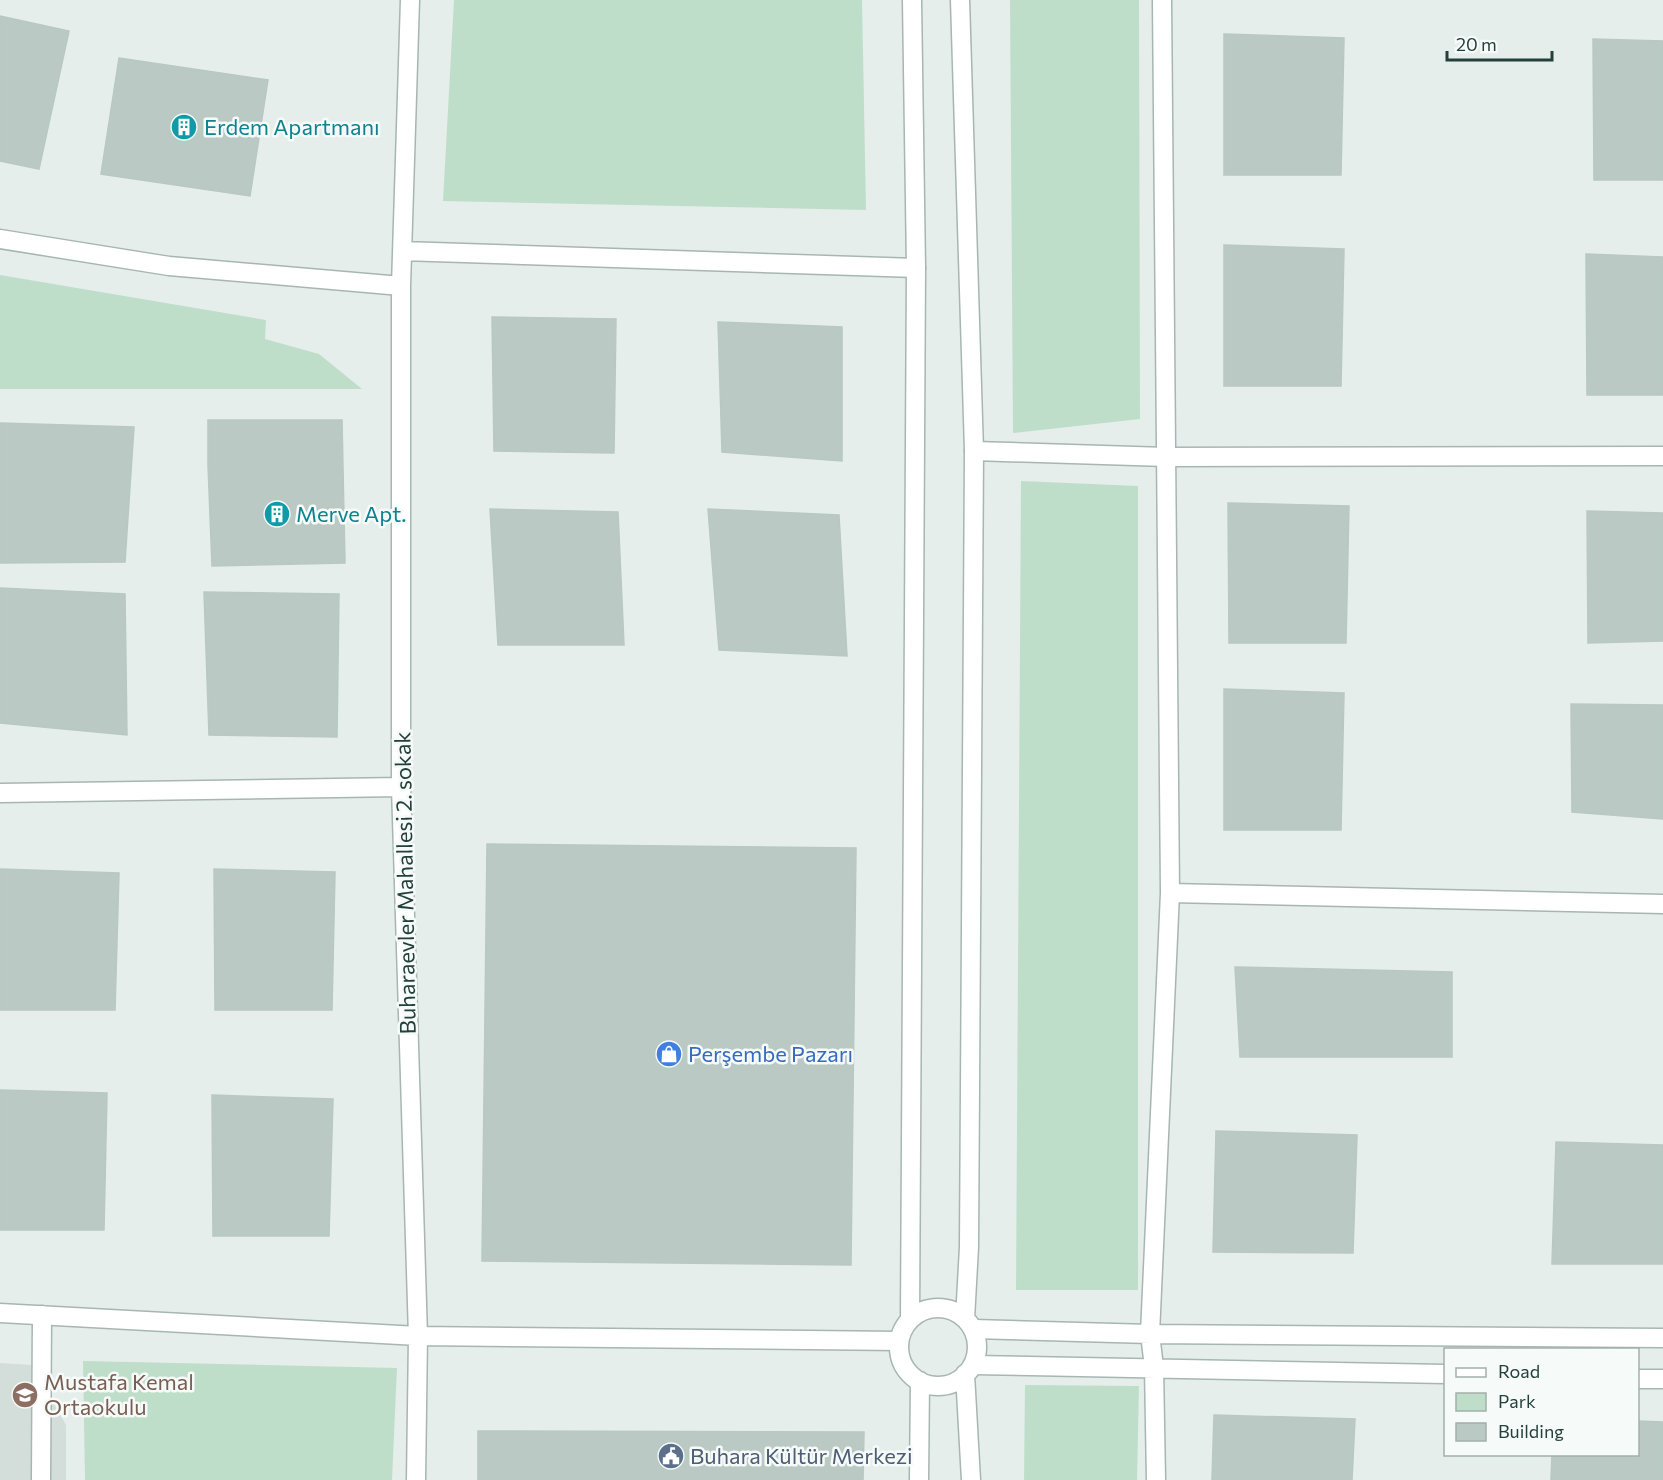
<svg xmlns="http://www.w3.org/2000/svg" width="1663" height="1480" font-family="Commissioner,sans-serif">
<rect width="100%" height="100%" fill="#e5eeeb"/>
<path fill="#d3deda" d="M0,1363l32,2 34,60v55h-66z"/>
<path fill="#bfdeca" d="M454,0h408l4,210 -423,-9z
M1010,0h129l1,419 -127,14z
M0,275l266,45 -1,19 54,15 43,35h-362z
M1021,481l117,5v804h-122z
M83,1361l314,7 -5,112h-307z
M1025,1385l114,1 -2,94h-113z"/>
<path fill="#bac9c4" stroke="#b8c8c2" stroke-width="1.5" d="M0,16l69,15 -30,138 -39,-8z
M1224,34l120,4 -3,137h-117z
M1593,39l70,2v139h-69z
M119,58l149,22 -18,116 -149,-22z
M1224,245l120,4 -3,137h-117z
M1586,254l77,3v138h-76z
M492,317l124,2 -2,134 -120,-2z
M718,322l124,5v134l-120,-9z
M208,420h134l3,143 -133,3 -4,-101z
M0,423l134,4 -9,135 -125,1z
M1228,503l121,3 -3,137h-117z
M490,509l128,3 6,133h-126z
M708,509l131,6 8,141 -128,-6z
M1587,511l76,2v128l-75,2z
M0,588l125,6 2,141 -127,-12z
M204,592l135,2 -2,143 -128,-2z
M1224,689l120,4 -3,137h-117z
M1571,704l92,1v114l-91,-7z
M487,844l369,4 -5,417 -369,-4z
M0,869l119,4 -4,137h-115z
M214,869l121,3 -3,138h-117z
M1235,967l217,5v85h-212z
M0,1090l107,3 -3,137h-104z
M212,1095l121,4 -4,137h-116z
M1216,1131l141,4 -4,118 -140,-1z
M1556,1142l107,3v119h-111z
M1214,1415l141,4 -3,61h-140z
M1638,1421l25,1v58h-112l1,-26h86z
M478,1431l386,1 -1,48h-385z"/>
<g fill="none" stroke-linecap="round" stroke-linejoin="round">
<defs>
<path id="service" d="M41,1480l1,-165"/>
<path id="minor" d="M410,0l-9,286v501l17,549 -2,144
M0,239l169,27 232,20
M402,251l514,17
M974,451l192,6 497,-1
M0,793l401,-6
M1170,893l493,11
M0,1313l418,23 481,5
M973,1329l177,5 513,4
M973,1365l473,9
M1638,1379h25
M1156,1480l-2,-113 -4,-33 20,-441 -8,-893"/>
<path id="tertiary" d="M960,0l14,451 -5,796 -4,72
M899 1347a39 39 0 1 1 78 0a39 39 0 1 1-78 0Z
M910,1319l6,-1051 -4,-268
M965,1374l6,106
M919,1480l1,-99"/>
</defs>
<use href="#service" stroke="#a7b6b3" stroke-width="21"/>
<use href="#minor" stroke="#a7b6b3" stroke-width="21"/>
<use href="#tertiary" stroke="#a7b6b3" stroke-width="21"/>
<use href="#service" stroke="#fff" stroke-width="18"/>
<use href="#minor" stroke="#fff" stroke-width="18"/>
<use href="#tertiary" stroke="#fff" stroke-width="18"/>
</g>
<defs>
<symbol id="building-disc" viewBox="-11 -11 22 22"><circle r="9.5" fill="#0f9aa8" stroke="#f6faf8"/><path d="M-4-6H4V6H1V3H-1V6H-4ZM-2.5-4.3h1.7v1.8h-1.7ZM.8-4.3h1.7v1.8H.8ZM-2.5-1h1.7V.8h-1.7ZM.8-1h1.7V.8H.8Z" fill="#fff"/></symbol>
<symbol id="shop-disc" viewBox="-11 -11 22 22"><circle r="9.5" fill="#3f7fe0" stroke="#f6faf8"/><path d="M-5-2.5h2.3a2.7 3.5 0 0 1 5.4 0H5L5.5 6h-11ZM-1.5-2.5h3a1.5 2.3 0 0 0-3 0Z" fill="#fff"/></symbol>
<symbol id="school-disc" viewBox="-11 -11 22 22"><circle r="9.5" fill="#8d6e63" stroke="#f6faf8"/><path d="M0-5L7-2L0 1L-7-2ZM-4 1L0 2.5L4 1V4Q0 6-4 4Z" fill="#fff"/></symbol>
<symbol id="civic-disc" viewBox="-11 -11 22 22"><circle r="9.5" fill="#5c6f8a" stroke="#f6faf8"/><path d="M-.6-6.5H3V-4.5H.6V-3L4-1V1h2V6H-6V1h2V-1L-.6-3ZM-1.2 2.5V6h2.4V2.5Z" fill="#fff"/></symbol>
</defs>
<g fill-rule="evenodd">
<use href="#building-disc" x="169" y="112" width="30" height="30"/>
<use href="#building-disc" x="262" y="499" width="30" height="30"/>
<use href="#shop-disc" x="654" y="1039" width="30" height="30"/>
<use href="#school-disc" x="10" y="1380" width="30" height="30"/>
<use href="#civic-disc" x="656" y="1441" width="30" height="30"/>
</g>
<g text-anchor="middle" stroke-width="5" stroke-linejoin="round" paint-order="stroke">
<g font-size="22" fill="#0d838f" stroke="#f6faf8" text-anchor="start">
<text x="204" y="135">Erdem Apartmanı</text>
<text x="296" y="522">Merve Apt.</text>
</g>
<g font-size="22" fill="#24403b" stroke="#f6faf8">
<text transform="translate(405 883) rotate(-91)" y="8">Buharaevler Mahallesi 2. sokak</text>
</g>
<g font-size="22" fill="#366cbe" stroke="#f6faf8" text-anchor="start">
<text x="688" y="1062">Perşembe Pazarı</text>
</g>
<g font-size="22" fill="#785e54" stroke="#f6faf8" text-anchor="start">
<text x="44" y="1390">Mustafa Kemal<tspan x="44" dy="25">Ortaokulu</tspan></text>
</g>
<g font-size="22" fill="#4e5e75" stroke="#f6faf8" text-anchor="start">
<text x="690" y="1464">Buhara Kültür Merkezi</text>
</g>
</g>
<rect x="1444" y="1348" width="195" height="108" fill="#f6faf8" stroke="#a2b0ac" stroke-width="1.5"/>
<rect x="1456" y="1368" width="30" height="9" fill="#ffffff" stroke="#a2b0ac" stroke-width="1.5"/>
<text x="1498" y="1378" font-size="18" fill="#24403b">Road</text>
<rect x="1456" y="1393" width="30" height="18" fill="#bfdeca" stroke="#a2b0ac" stroke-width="1.5"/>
<text x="1498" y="1408" font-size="18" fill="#24403b">Park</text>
<rect x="1456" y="1423" width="30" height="18" fill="#bac9c4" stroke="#a2b0ac" stroke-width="1.5"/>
<text x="1498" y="1438" font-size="18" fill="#24403b">Building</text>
<path d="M1447 51v9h105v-9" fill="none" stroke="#24403b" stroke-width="3"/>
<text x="1456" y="51" font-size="18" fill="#24403b" stroke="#f6faf8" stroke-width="4.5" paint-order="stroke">20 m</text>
</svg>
